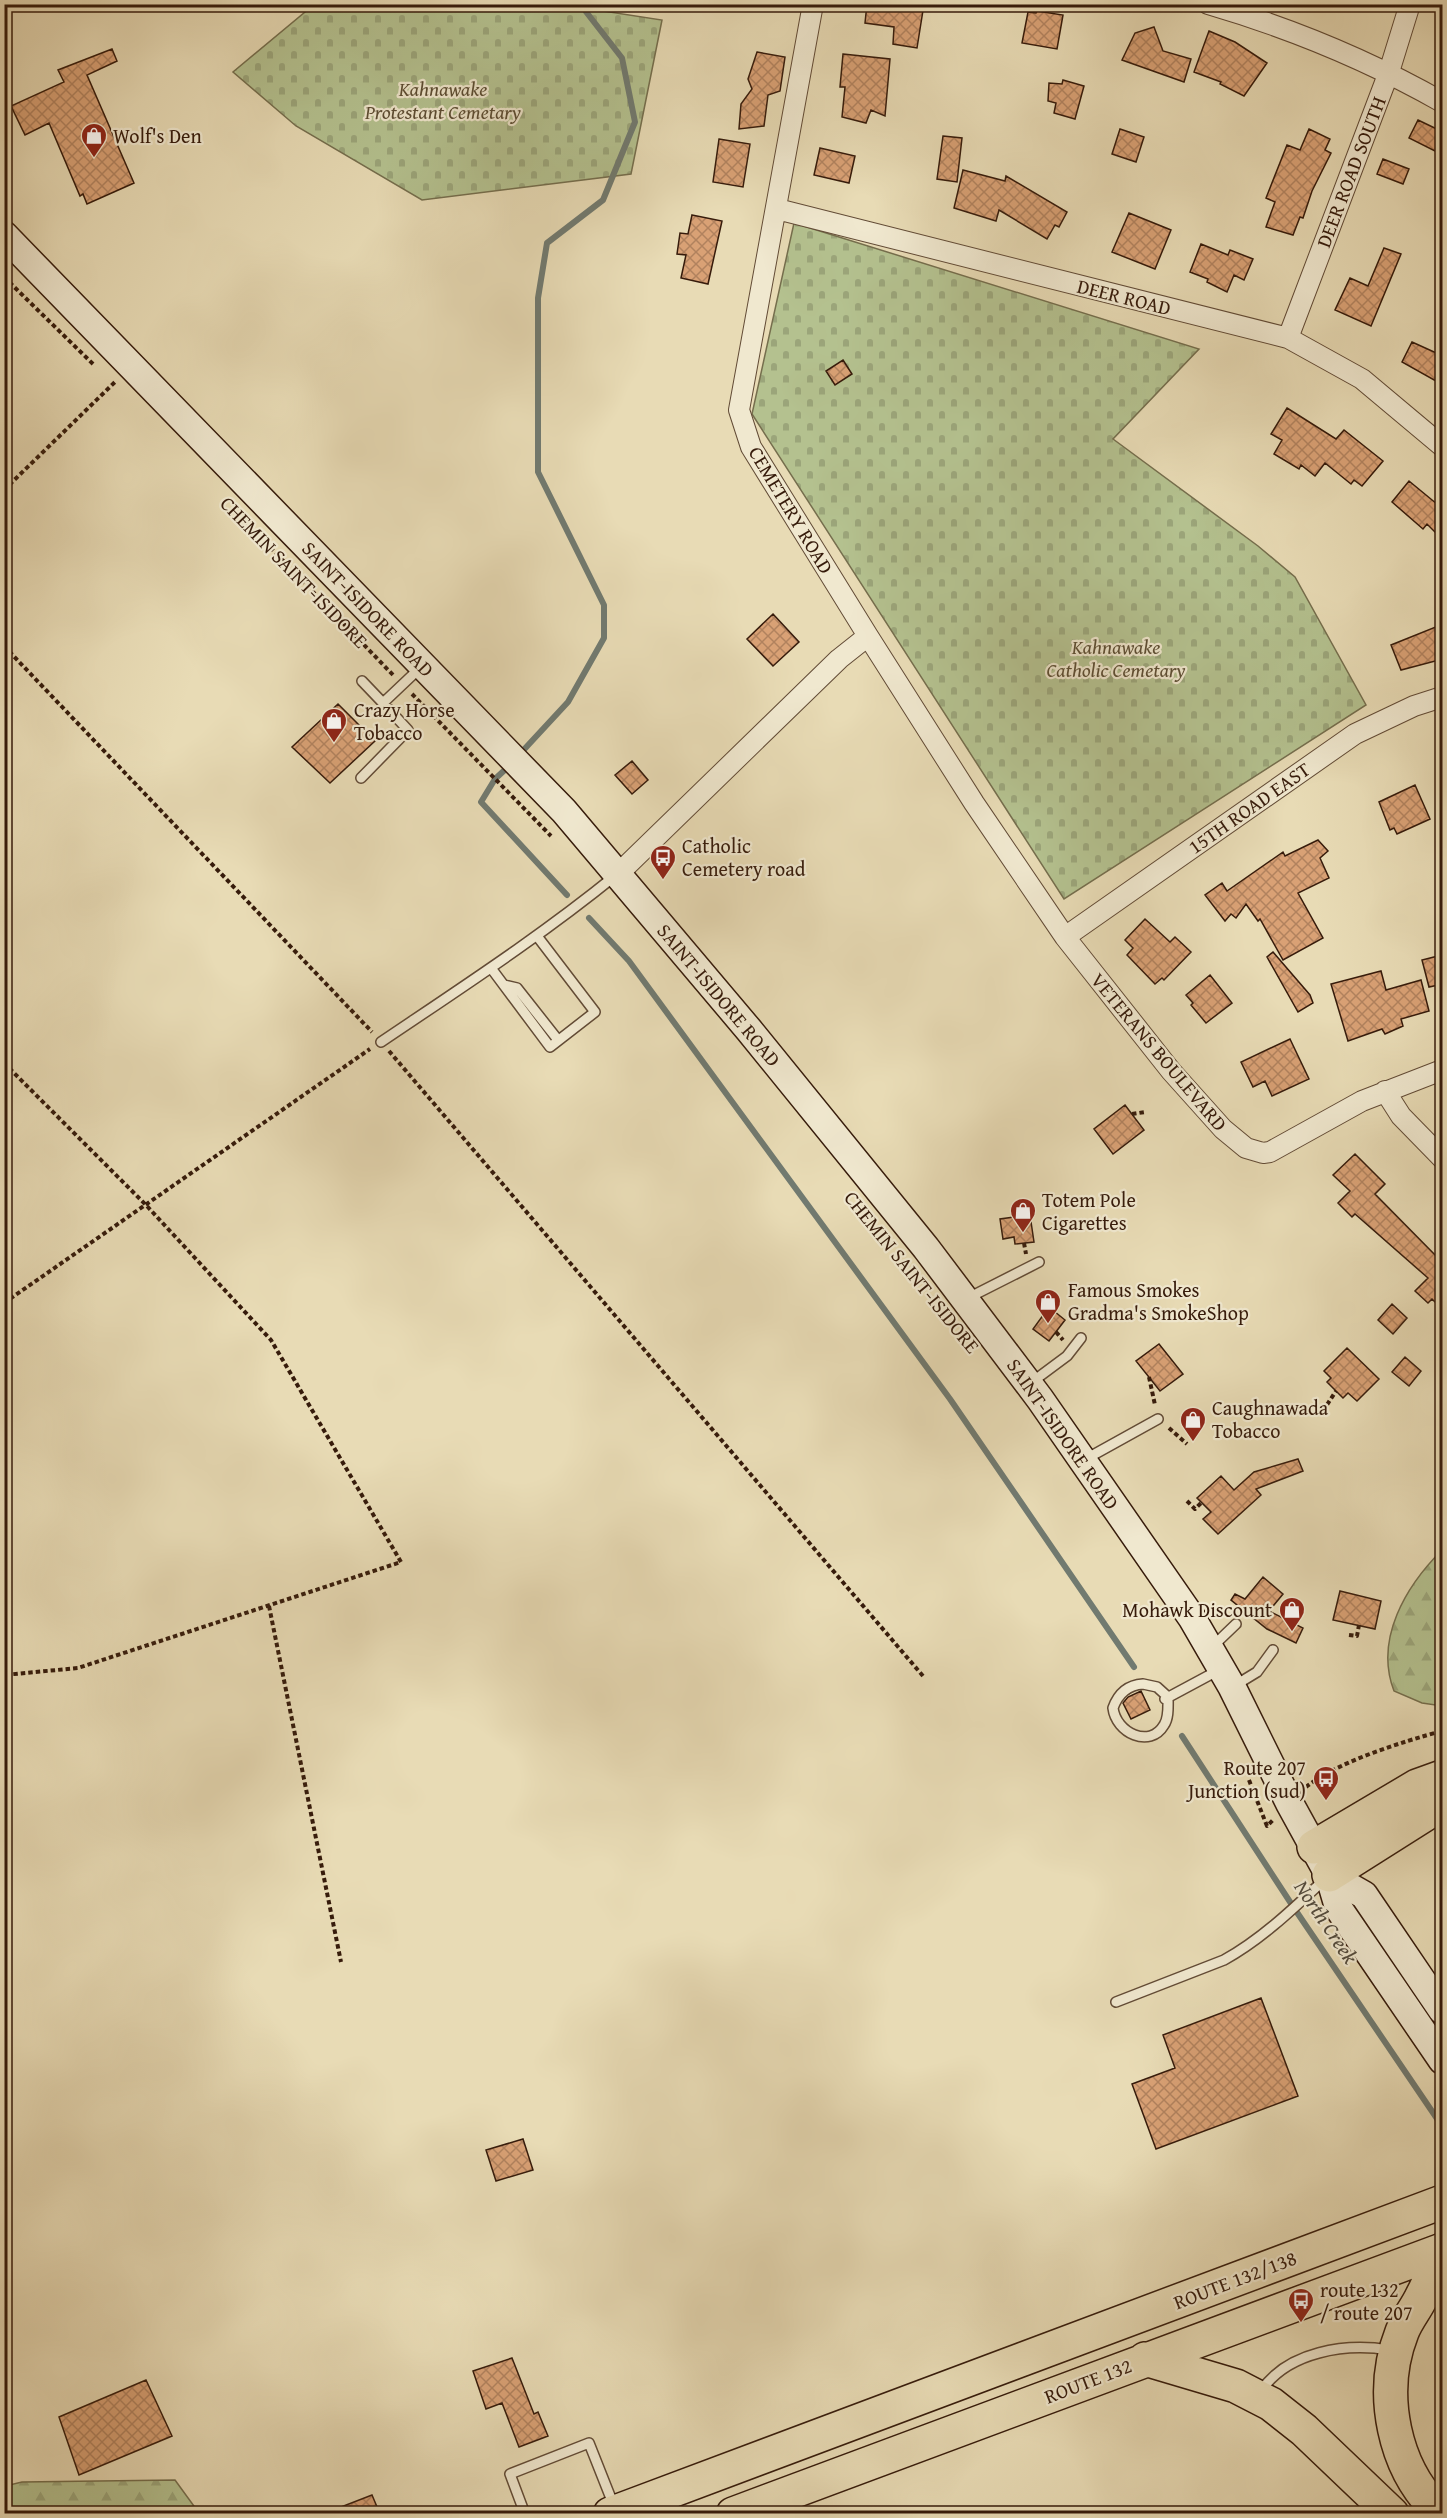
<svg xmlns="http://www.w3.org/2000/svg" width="1447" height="2518" font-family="'Gentium Book Plus',serif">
<defs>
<pattern id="forest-firs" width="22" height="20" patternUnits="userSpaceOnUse" patternTransform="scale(1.5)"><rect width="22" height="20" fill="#b4c18f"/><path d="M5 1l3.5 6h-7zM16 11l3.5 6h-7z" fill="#9ba57a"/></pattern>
<pattern id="cemetery-stones" width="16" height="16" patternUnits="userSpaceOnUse" patternTransform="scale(1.5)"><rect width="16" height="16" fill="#b4c18f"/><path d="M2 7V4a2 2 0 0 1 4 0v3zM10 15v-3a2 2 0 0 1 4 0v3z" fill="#9ba57a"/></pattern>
<pattern id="building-cross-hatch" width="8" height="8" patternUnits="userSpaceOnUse" patternTransform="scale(1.5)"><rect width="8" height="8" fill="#d9a175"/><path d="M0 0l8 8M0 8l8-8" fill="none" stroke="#b1825e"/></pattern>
</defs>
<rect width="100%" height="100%" fill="#e8dbb5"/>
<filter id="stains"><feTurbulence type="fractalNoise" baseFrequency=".00333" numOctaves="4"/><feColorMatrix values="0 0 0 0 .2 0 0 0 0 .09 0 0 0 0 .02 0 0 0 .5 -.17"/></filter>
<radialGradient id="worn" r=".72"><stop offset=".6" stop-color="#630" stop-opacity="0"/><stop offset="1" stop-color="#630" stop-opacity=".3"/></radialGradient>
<path fill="url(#forest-firs)" stroke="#756e4d" stroke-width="1.5" d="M1442,1550v156l-20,-3 -28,-12c-20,-52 12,-105 48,-141z
M175,2480l24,33h-194v-27l17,-4z"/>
<path fill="url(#cemetery-stones)" stroke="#756e4d" stroke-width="1.5" d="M312,5h252l98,15 -31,154 -209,26 -126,-74 -63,-54 78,-65z
M794,223l405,126 -86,90 145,107 37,31 71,128 -302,194 -312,-485z"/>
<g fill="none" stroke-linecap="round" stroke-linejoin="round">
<path stroke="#717a70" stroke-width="6" d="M518,756l50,-54 36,-64v-33l-66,-133v-174l9,-55 56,-43 32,-78 -13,-64 -42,-54
M509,766l-14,13 -14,23 86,93
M589,918l40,43 321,438 184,268
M1182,1736l112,172 148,218"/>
</g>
<path fill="url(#building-cross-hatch)" stroke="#361b0b" stroke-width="1.5" d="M867,4h57l-7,44 -24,-4 1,-17 -29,-4z
M1037,11l26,4 -6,34 -35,-6 6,-31 8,1z
M1154,27l9,24 28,8 -7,23 -62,-22 13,-27z
M1209,31l26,11 32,21 -23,33 -24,-12 1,-2 -27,-10z
M112,49l5,12 -30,14 47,108 -47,21 -4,-10 -3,2 -31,-73 -24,12 -14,-29 53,-24 -6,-12z
M757,52l28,5 -5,34 -12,4 -4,31 -25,3 2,-25 11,-15 -4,-10z
M843,54l47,5 -5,57 -14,-6 -5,13 -24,-6 3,-30h-5z
M1063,80l21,6 -9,33 -21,-6 2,-10 -8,-2 1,-18 13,1z
M1418,120l25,12v23l-34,-17z
M1120,129l24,8 -8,25 -24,-8z
M1309,129l21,10 -5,11 6,3 -19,38 -9,27 -3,-1 -7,18 -27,-8 9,-25 -9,-4 21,-53 13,5z
M943,136l19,2 -5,44 -20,-3z
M719,139l31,5 -7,43 -30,-5z
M820,148l35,8 -6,27 -35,-8z
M1383,159l26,10 -6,15 -26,-10z
M963,170l42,11 1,-5 61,36 -8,15 -4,-2 -8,14 -48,-29 -3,11 -42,-13z
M1129,213l42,17 -16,39 -43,-17z
M692,215l30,6 -14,63 -27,-6 5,-23 -9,-1 3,-21 8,1z
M1201,244l27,11 2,-5 23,9 -9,21 -10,-5 -7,17 -20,-10 1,-3 -18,-7z
M1384,248l17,6 -30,72 -36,-16 15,-32 18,8z
M1412,342l31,14v29l-41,-23z
M843,360l9,14 -17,11 -9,-14z
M1287,408l49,31 8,-9 39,31 -21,25 -8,-6 -3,4 -26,-21 -10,13 -14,-11 -2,4 -25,-15 8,-14 -11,-6z
M1409,481l34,28v31l-16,-16 -4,5 -31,-27z
M773,614l26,28 -26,24 -26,-27z
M1443,624v35l-42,11 -10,-25z
M338,704l37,37 -45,42 -38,-36z
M632,761l16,19 -16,14 -17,-19z
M1415,785l15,34 -33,15 -3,-6 -4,2 -11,-28z
M1318,840l10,11 -8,7 9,20 -31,15 25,45 -40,22 -23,-41 -2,2 -12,-17 -10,14 -5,-4 -6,7 -20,-26 17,-12 5,8 56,-39 2,4z
M1145,919l25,23 5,-5 16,15 -27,28 -2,-2 -7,6 -28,-29 6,-7 -8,-8z
M1273,952l37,43 3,8 -15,9 -31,-55z
M1438,956l5,28 -14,3 -7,-27z
M1381,971l5,19 35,-10 8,31 -28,8 2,7 -18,8 -3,-5 -34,12 -17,-57z
M1210,975l22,28 -26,20 -15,-18 2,-2 -7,-8z
M1290,1039l19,40 -37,17 -7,-15 -12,6 -12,-25z
M1125,1105l19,25 -31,24 -19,-25z
M1355,1154l30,30 -10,10 68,69v47l-11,-11 -4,4 -13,-12 13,-13 -73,-64 -3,3 -14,-14 12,-12 -17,-16z
M1030,1215l4,27 -19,2 -1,-7 -11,2 -3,-20z
M1392,1304l15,14 -14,16 -15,-14z
M1049,1307l16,13 -16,21 -16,-12z
M1159,1344l24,30 -23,17 -24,-30z
M1347,1348l32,31 -22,22 -9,-8 -5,5 -16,-16 4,-4 -7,-7z
M1405,1357l16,14 -12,15 -17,-14z
M1298,1459l5,12 -47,18 5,6 -43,39 -15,-15 8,-7 -14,-14 24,-22 13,14 20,-18z
M1263,1577l20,17 -14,17 34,17 -7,15 -29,-14 -36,-29 4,-6 10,5z
M1340,1591l41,10 -6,28 -42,-9z
M1141,1691l9,19 -19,9 -8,-16 5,-6z
M1261,1998l37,98 -142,53 -24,-65 43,-16 -12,-33z
M523,2139l10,31 -37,11 -10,-31z
M512,2358l22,56 4,-2 10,24 -29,11 -17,-44 -16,6 -13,-38z
M146,2380l26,56 -93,39 -20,-58z
M372,2495l8,19h-52v-2z"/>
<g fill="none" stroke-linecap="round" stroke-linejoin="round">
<defs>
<path id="lane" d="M362,681l21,22 38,-36
M361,778l47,-48 -25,-27
M491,968l59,79 45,-35 -58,-76
M504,985l13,3 41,52
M381,1042c80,-54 160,-106 235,-167
M966,1299l73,-37
M1032,1382l35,-26 14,-18
M1084,1460l74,-41
M1212,1647l24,-23
M1143,1684l14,3 11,10c0,9 1,21 -4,28 -14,24 -48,8 -51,-17 5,-14 15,-23 30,-24z
M1234,1686l23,-14 16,-22
M1165,1699l54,-29
M1116,2002l108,-42c38,-21 70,-52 102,-82
M1261,2391c27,-40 85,-48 128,-41
M525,2514l-15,-40 79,-31 25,63"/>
<path id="street" d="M813,4l-74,406 12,37 117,189 106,167 91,134 106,134 52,58 23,19 17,5 7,-1 92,-51 80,-31
M1208,4c82,24 160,56 234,98
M777,209l511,129 74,41 80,67
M1288,338l101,-266 21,-68
M618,874l221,-215 29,-23
M1065,937l290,-203 59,-28 28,-9
M1385,1091l16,25 41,42"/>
<path id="secondary" d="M4,235l560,576 185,219 177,218 114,151 152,219 40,69 58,117 39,71 10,34 103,151
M1329,1875l35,20 78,115"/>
<path id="highway" d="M1314,1847l103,-61 25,-9
M1329,1875l98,-62 15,-6
M1442,2250c-7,15 -12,32 -20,46 -6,13 -15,23 -20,36 -24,61 -9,138 40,182
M1145,2359l91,27 35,18 33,26 88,84
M610,2514l832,-312
M733,2514l709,-264"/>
</defs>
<use href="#lane" stroke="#624b36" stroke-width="12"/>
<use href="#street" stroke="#624b36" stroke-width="22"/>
<use href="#secondary" stroke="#361b0b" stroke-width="30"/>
<use href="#highway" stroke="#361b0b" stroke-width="36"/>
<path stroke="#361b0b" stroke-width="4" stroke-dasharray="4.5 3" stroke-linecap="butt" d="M4,277l90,88
M4,490l112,-109
M239,515l155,161
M4,646l368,386
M412,694l139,142
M389,1051l534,625
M4,1063l142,142 125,135 130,222 -323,106 -74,7
M1132,1114l13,-2
M1024,1243l2,11
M4,1303l366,-254
M1056,1332l7,8
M1149,1377l6,28
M1323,1411l13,-20
M1169,1428l18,16
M1187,1501l8,8 6,-6
M269,1606l72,356
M1349,1635l8,1 2,-11
M1249,1780l18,46 6,-6
M1306,1787c33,-26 96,-45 136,-56"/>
<use href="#lane" stroke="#f0e8cf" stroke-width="9"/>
<use href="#street" stroke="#f0e8cf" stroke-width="20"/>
<use href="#secondary" stroke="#f0e8cf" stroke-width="27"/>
<use href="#highway" stroke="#e8dbb5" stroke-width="33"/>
</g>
<defs>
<symbol id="shop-pin" viewBox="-11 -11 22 30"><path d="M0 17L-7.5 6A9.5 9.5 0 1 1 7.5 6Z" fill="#8f2418" stroke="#f0e8cf"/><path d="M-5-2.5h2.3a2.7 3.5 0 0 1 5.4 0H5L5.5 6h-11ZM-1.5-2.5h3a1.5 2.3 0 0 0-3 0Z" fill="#fff"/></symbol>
<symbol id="bus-pin" viewBox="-11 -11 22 30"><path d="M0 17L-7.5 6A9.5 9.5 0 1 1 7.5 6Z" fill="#8f2418" stroke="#f0e8cf"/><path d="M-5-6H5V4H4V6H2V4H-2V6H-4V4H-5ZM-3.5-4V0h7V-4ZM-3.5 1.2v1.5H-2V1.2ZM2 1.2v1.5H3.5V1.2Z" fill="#fff"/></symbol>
</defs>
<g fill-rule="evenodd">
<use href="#shop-pin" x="79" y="121" width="30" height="40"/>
<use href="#shop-pin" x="319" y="706" width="30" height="40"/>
<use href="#bus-pin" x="648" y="843" width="30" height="40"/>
<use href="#shop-pin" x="1008" y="1196" width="30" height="40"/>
<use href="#shop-pin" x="1033" y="1287" width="30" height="40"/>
<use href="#shop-pin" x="1178" y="1405" width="30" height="40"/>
<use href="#shop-pin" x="1277" y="1595" width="30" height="40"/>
<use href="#bus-pin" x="1311" y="1764" width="30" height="40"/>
<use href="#bus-pin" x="1286" y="2286" width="30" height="40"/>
</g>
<g text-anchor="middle" stroke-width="4.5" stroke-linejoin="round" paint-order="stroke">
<g font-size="20" font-style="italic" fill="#5c4d33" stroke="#f0e8cf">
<text x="443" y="96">Kahnawake<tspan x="443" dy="23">Protestant Cemetary</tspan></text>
<text x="1116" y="654">Kahnawake<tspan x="1116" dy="23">Catholic Cemetary</tspan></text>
</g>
<g font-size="20" fill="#361b0b" stroke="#f0e8cf" text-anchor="start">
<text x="113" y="143">Wolf's Den</text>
<text x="354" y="717">Crazy Horse<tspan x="354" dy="23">Tobacco</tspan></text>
<text x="682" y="853">Catholic<tspan x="682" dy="23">Cemetery road</tspan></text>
<text x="1042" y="1207">Totem Pole<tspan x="1042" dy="23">Cigarettes</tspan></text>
<text x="1068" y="1297">Famous Smokes<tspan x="1068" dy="23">Gradma's SmokeShop</tspan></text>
<text x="1212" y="1415">Caughnawada<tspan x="1212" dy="23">Tobacco</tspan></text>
<text x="1272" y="1617" text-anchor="end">Mohawk Discount</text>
<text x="1306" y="1775" text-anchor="end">Route 207<tspan x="1306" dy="23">Junction (sud)</tspan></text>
<text x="1320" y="2297">route 132<tspan x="1320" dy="23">/ route 207</tspan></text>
</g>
<g font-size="20" fill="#361b0b" stroke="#f0e8cf">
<text transform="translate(1351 172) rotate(-69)" y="7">DEER ROAD SOUTH</text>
<text transform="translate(1124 297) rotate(14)" y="7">DEER ROAD</text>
<text transform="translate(791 510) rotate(59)" y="7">CEMETERY ROAD</text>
<text transform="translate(294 572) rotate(46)" y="7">CHEMIN SAINT-ISIDORE</text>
<text transform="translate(368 609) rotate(46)" y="7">SAINT-ISIDORE ROAD</text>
<text transform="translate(1249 808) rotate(-35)" y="7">15TH ROAD EAST</text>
<text transform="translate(719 995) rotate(50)" y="7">SAINT-ISIDORE ROAD</text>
<text transform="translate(1159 1052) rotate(50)" y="7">VETERANS BOULEVARD</text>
<text transform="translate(912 1272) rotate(51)" y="7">CHEMIN SAINT-ISIDORE</text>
<text transform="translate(1063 1434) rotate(55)" y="7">SAINT-ISIDORE ROAD</text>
<text transform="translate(1235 2280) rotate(-21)" y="7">ROUTE 132/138</text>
<text transform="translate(1088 2381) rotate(-21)" y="7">ROUTE 132</text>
</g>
<g font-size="21" font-style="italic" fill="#534b3d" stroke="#f0e8cf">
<text transform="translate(1326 1922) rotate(56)" y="7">North Creek</text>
</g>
</g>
<rect width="1447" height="2518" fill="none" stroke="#e8dbb5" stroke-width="24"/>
<rect x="6" y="6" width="1435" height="2506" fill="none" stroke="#361b0b" stroke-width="3"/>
<rect x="12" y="12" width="1423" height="2494" fill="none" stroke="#361b0b" stroke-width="1.5"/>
<rect width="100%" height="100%" filter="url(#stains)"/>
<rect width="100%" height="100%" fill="url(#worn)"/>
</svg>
